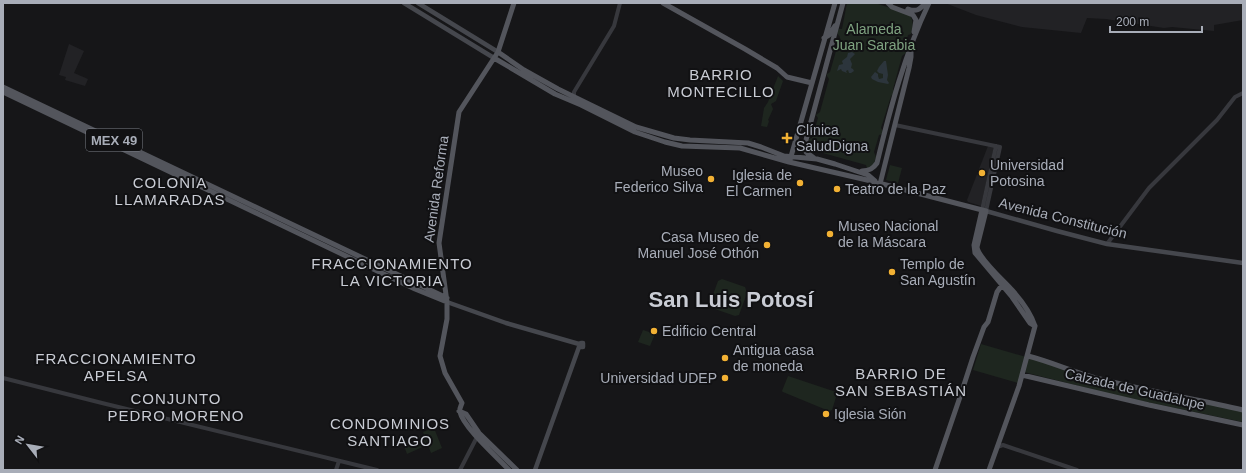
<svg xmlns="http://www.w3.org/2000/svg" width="1246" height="473" font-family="Helvetica,sans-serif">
<rect width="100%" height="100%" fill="#161618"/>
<path fill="#222225" d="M945,3h298v17l-29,5v6l-42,-4 -8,1 -58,-9 -19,-1 -6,15 -59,-6 -46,-12z
M69,44l15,7 -10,22 14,6 -3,7 -20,-6 1,-3 -7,-2z
M988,146l6,1 -13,59 -13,-4 -1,-2z"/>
<path fill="#1e261f" d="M847,3h28l34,11c5,7 4,12 2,20l-3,1 -4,13 2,2v3l-4,3 -9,33 1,2 -1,4 -2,1 -10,32 2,3 -1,3 -3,1 -5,17 2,5 -3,10 -6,1 -1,-3 -54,-15 -1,2 -3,-3 1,-10 3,-1 6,-20 -2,-3 4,-3 9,-33 -2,-3v-2l3,-2 10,-35 -3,-4 2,-4h3z
M778,76l5,5 -7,20 -5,3 2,5 -5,11 1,1 -2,6 -6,-1 3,-18 4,-6z
M890,165l12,3 -4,15 -12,-3z
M722,279l23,8 2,6 -8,22 -4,1 -23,-8 -2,-5 8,-22z
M643,330l12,4 -5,12 -12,-4z
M981,344l45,13 -8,26 -45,-13z
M1028,357l70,24 20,5 125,25v11l-121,-25 -98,-25z
M788,376l48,16 1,2 -5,16 -3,1 -46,-19 -1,-1z
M434,428l8,20 -11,5 -8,-21z
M423,435l4,10 -20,9 -4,-11z"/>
<path fill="#2c353c" d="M852,52l3,2 -5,5 2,5 -1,4 2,1 1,2 -3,2h-2l-1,-3 -2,1 1,2 -5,-2 -1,-2 -4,2 2,-6 4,-1 -1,-3 5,-4 1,-4z
M884,61h2l2,14 -1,5 2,3 -1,1 -10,-2 -6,-3 -1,-2 4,-5 3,2v2l1,3 4,-1v-4l-4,-1 -2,-2 2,-4z"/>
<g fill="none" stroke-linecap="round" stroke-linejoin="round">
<path stroke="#37383d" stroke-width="4" d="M574,96v-4l40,-66 6,-23
M895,125l105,22 -14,64
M982,210l14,-64
M1107,244l42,-56 68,-68 18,-23 8,-4
M3,378l99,25 275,67
M997,447l6,-2 74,25
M336,470l3,-9
M460,470l18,-35"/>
<path stroke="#45474d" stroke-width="4.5" d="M404,3l90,55
M418,3l80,49
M986,211l71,20 50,13 136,19
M447,302l59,21 73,21
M535,470l44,-123v-3l2,-1h2v4h-4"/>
<path stroke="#53555c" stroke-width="5" d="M663,3l82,46 32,19 10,9 25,6
M888,3l4,4 21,8 3,5 -2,12
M908,9c8,3 12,1 17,-6
M824,38l5,-3 6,-9
M498,52l26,18 34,19 78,38 38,11 16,2 58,3 13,4 23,9 33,3 18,5 33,11 7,6
M494,58l61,36 26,11 54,27 30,10 17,4 58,2 49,14 78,18 119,31 -9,36c1,11 27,34 35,43 9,10 19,24 23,36
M3,87l444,211
M3,92l412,197 32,13
M814,158l-8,-6 -1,-5 1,-7 37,-137
M790,160l45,-157
M862,171c7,0 11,-2 15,-8 13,-54 28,-110 52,-160
M880,184l29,-116 2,-11v-6
M982,210l-8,35 1,8 37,44 18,26 5,3
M1028,356c24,6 47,17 72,23 47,12 95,20 143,31
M1022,375l127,30 94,20
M459,411l7,3 13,19 38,37
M509,470c-11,-12 -46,-43 -49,-58 -1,-3 1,-6 2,-9l-17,-30 -5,-17 7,-37v-17l-8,-59 20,-131 39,-60 16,-49
M935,470l25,-73 13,-40 11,-30 4,-5 9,-30 7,-10
M989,470l30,-84 16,-60"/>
</g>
<g fill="#f2b134" stroke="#111113" stroke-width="1.5">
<path d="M785 132h4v4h4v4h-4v4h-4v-4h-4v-4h4z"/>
<circle cx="982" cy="173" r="4"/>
<circle cx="711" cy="179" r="4"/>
<circle cx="800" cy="183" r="4"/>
<circle cx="837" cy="189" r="4"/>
<circle cx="830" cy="234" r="4"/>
<circle cx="767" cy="245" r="4"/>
<circle cx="892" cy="272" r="4"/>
<circle cx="654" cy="331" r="4"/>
<circle cx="725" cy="358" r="4"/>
<circle cx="725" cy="378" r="4"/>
<circle cx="826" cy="414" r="4"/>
</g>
<g text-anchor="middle" stroke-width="4" stroke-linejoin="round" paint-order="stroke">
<rect fill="#111113" stroke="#7b7e86" stroke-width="1" x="86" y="129" width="56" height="22" rx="3"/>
<g font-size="13" font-weight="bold" fill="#a8adb8">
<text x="114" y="145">MEX 49</text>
</g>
<g font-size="14" fill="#7fa381" stroke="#111113">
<text x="874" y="34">Alameda<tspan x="874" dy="16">Juan Sarabia</tspan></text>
</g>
<g font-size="14" fill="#a8adb8" stroke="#111113" text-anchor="start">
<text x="796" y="135">Clínica<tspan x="796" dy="16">SaludDigna</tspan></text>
<text x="990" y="170">Universidad<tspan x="990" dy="16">Potosina</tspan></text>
<text x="703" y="176" text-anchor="end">Museo<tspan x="703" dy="16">Federico Silva</tspan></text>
<text x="792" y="180" text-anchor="end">Iglesia de<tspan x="792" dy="16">El Carmen</tspan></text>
<text x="845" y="194">Teatro de la Paz</text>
<text x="838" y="231">Museo Nacional<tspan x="838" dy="16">de la Máscara</tspan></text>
<text x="759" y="242" text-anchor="end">Casa Museo de<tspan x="759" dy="16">Manuel José Othón</tspan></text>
<text x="900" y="269">Templo de<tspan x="900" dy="16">San Agustín</tspan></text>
<text x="662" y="336">Edificio Central</text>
<text x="733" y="355">Antigua casa<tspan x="733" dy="16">de moneda</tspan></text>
<text x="717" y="383" text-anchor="end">Universidad UDEP</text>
<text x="834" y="419">Iglesia Sión</text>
</g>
<g font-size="14" fill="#a8adb8" stroke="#111113">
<text transform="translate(436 189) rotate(-82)" y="5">Avenida Reforma</text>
<text transform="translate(1063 218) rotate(14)" y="5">Avenida Constitución</text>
<text transform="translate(1135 389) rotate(13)" y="5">Calzada de Guadalupe</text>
</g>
<g font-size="15" letter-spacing="1" fill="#c9ccd4" stroke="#111113">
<text x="721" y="80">BARRIO<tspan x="721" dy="17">MONTECILLO</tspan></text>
<text x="170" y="188">COLONIA<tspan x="170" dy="17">LLAMARADAS</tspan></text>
<text x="392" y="269">FRACCIONAMIENTO<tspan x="392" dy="17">LA VICTORIA</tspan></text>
<text x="116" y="364">FRACCIONAMIENTO<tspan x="116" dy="17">APELSA</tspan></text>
<text x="901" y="379">BARRIO DE<tspan x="901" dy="17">SAN SEBASTIÁN</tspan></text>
<text x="176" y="404">CONJUNTO<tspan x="176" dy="17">PEDRO MORENO</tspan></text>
<text x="390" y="429">CONDOMINIOS<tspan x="390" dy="17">SANTIAGO</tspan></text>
</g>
<g font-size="22" font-weight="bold" fill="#c9ccd4" stroke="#111113">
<text x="731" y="307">San Luis Potosí</text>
</g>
</g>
<rect width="1246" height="473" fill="none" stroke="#a8adb8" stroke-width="8"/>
<g transform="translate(28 445) rotate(301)" stroke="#111113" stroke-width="3" paint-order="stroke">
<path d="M0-3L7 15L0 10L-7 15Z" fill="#a8adb8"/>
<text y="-6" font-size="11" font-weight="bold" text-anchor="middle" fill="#a8adb8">N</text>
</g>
<path d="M1110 26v6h92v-6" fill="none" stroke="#a8adb8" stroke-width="2"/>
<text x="1116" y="26" font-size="12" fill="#a8adb8" stroke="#111113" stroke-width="3" paint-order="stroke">200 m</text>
</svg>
